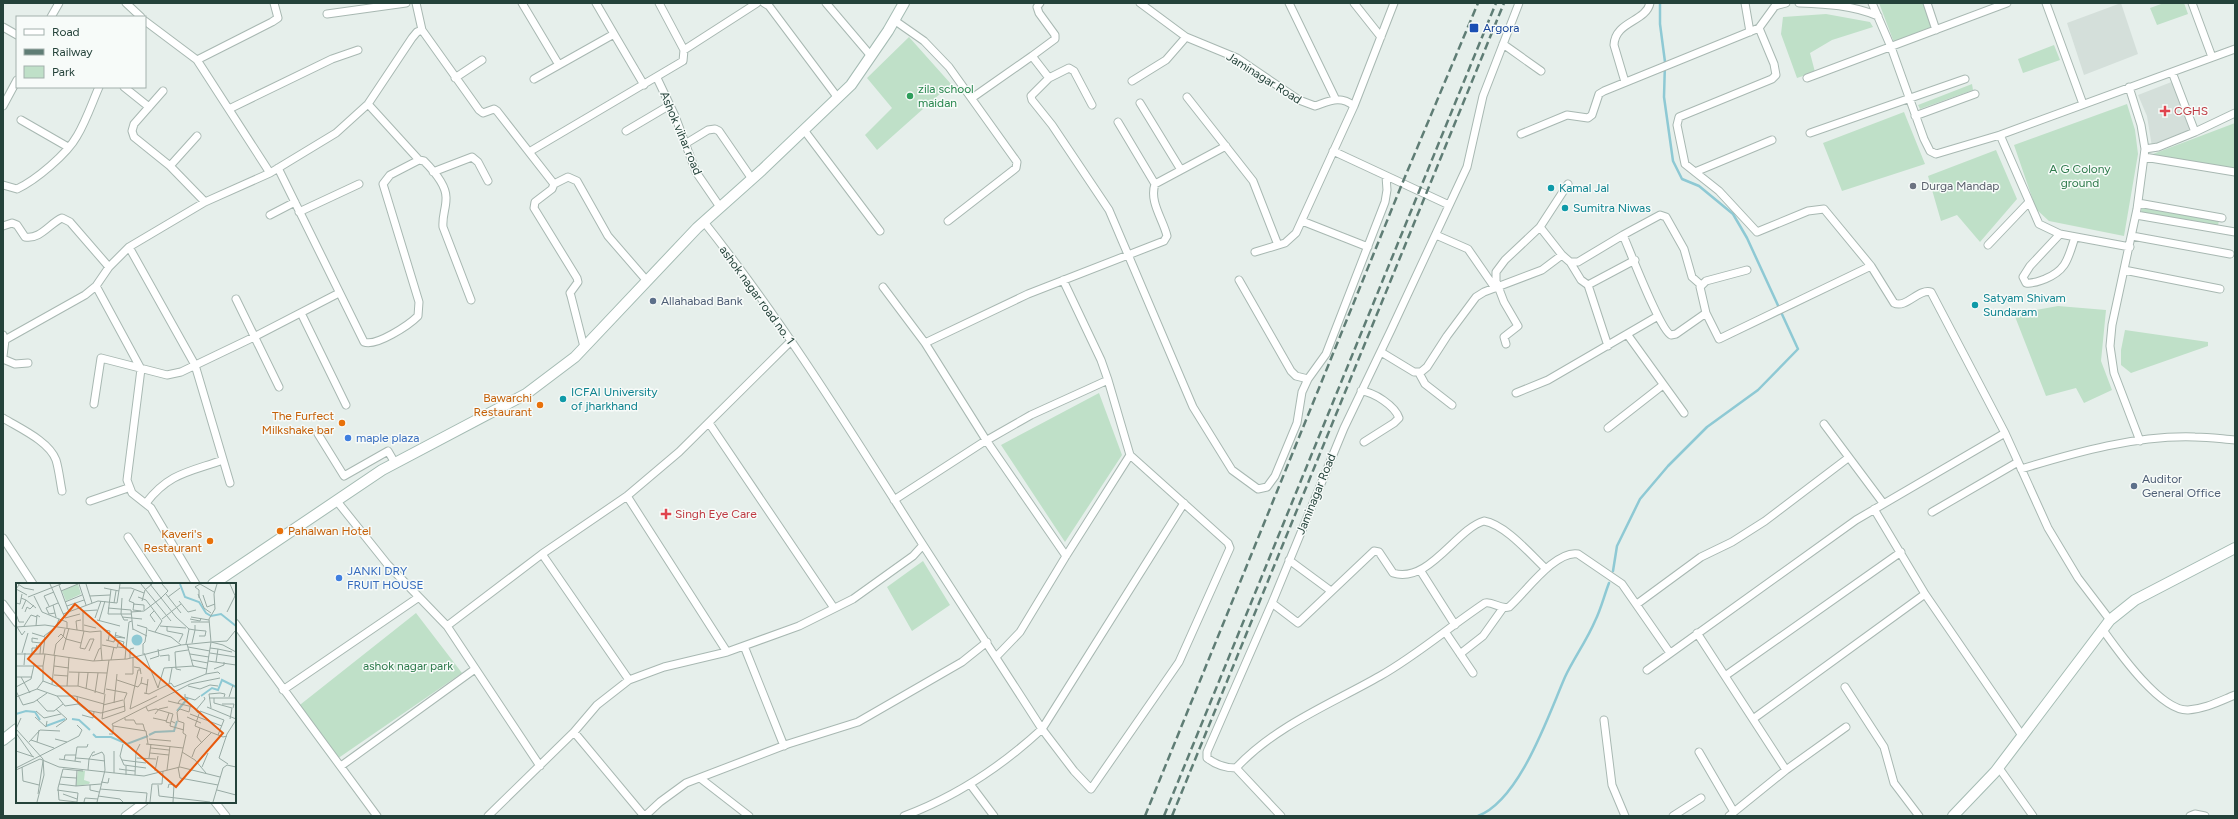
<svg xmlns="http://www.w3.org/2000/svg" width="2238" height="819" font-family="Figtree,sans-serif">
<rect width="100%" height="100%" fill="#e6efeb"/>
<path fill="#d4dfda" d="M2121,3l17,51 -54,21 -17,-52z
M2174,81l19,50 -41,16 -5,-31 -9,-21z"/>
<path fill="#bfe0c8" d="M1879,3h45l9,26 -38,16z
M2164,3h20l4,11 -31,11 -7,-17z
M1826,14l44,8 3,5 -41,13 -22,13 5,19 -18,6 -16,-44 2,-17z
M909,37l42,47 -74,66 -12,-15 27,-27 -25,-30z
M2054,45l6,15 -37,13 -5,-14z
M1972,84l1,6 -53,19 -2,-4z
M2127,104l8,26 3,24 -14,82 -75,-15 -13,-12 -22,-64z
M1904,112l21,52 -83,27 -19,-48z
M2235,123v46l-79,-12 -3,-3z
M1996,150l21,49 -37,43 -23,-27 -16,6 -13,-45z
M2142,208l77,13 -1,4 -77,-13z
M2058,306l48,4 -5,51 11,29 -28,13 -8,-15 -30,8 -32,-82z
M2125,330l83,12v4l-77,27 -10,-8v-15z
M1099,393l23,62 -57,87 -64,-97z
M923,561l27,44 -38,26 -25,-44z
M416,613l46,60 -125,86 -41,-51z"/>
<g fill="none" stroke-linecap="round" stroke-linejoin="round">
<path stroke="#8ec9d4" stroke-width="2.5" d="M1613,571l4,-25 23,-47 28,-33 39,-39 51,-37 40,-41 -51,-111 -14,-24 -34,-28 -17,-7 -9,-18 -9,-64 1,-35 -5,-38v-21
M1478,816c42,-16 70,-100 87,-139 9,-19 22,-37 30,-56 6,-12 9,-25 14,-38"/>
<defs>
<path id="street" d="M126,3l15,14
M416,3l6,27
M522,3l37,62
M764,3l5,3 69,92
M826,3l45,53
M1140,3l46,34 51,21 62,42 16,6c15,-5 25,-11 39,0
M1289,3l46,95
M1354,3l27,34
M1745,3l5,29
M1799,3c28,1 53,2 79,13
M1872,3l19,44 33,92 6,12 6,3 64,-19 235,-86
M1927,3l9,27
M2046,3l37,101
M2192,3l20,54
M327,14l79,-11
M51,17l8,-14
M894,20l30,21 25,26 68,95 -1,6 -68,53
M145,21l52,39 73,113
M3,27l14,8
M1759,28l15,36 2,11 -4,4 -93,38 -2,8 8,39 34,27 38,41 51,-21 16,-2 47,57 23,37c12,6 25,-15 37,-11l74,141 43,95 30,50 32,42
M614,34l30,51
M1503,44l38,27
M684,50l73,-47
M1032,56l23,-17v-4l-16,-22 -2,-6 3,-4
M197,60l75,-38 6,-4 -4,-15
M2172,72l23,60 40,-19
M455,78l27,-18
M657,78l18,38 21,56 24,35
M1049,78l-18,18 1,4 20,25 57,85 84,197 39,63 26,19 9,-2 8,-11 22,-53 5,-31 6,-13 18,-25 59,-152 2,-12 -1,-14
M1807,78l200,-75
M534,79l80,-45 -18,-31
M1132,81l34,-21 20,-23
M1625,82l-11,-37c1,-24 32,-23 36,-42
M124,87l25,20
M2129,87l12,38 4,24 -8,60 -25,116 -2,21 4,27 26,68
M163,91l-29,33 -2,7 2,6 36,29 35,36
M1187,97l66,84 25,64
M972,98l60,-42 17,22 20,-10 5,3 18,34
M1140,103l41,67
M368,104l51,56
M3,106l14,-26
M229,109l103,-50 26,-9
M1915,116l60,-22
M21,120l47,27
M1118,122l37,62 71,-38
M804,130l76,101
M626,131l44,-26
M1810,133l155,-54
M1521,134l46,-19 21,3 4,-3 7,-21 5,-3 155,-63 16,-22 11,-3
M2000,135l39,89 21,10 70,13
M685,144l23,-14 7,-1 4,2 33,48
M2145,149l13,-2 37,-15
M1333,151l116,54
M529,152l154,-91 1,-11 -25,-47
M2144,157l91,15
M170,166l27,-30
M278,168l86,174c12,5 45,-17 54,-26l1,-14 -36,-118 7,-9 29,-15 5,1c9,9 23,25 22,38 0,10 -4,17 -3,28l28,73
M433,172l39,-15 6,5 10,19
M1695,172l77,-32
M554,184l14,-7 9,4 31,55 39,45
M3,185l14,4c19,-9 50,-35 60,-53 9,-15 15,-33 22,-49
M2138,203l84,15
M299,212l60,-28
M270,215l25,-13
M2136,215l99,17
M1302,221l66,26
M3,226l9,-3 5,2 8,12c15,3 25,-14 37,-19l8,4 39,45
M1540,227l22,28
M2060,234l-30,32 -7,11 3,6c7,1 13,-2 19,-4 22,-9 23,-21 30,-42
M1436,235l32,14 27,39
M1623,235c7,16 37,95 48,100l5,-1 30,-21
M2132,236l98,18
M1988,245l41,-43
M129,247l66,118 35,118
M1255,252l30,-9 11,-10 58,-127 40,-103
M1570,262l11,18 7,5 47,-25
M1747,270l-41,11 -6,6 6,26 13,26 152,-73
M2124,270l96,19
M1063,280l38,80 7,20
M1239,280l52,91 5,5 12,3
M1588,285l20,61
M96,286l45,83 -14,111 5,13 19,15 45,76
M883,287l42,56 61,97 80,116
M236,299l43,88
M301,313l45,92
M1627,334l57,79
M3,335l2,5 -2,16
M3,341l82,-46 11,-9 13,-19 20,-20 76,-45 65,-29 66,-40 32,-29 44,-66 5,-6 5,-2 57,80 4,3 11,-4 3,2 57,73 -2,5 -17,13 -1,6 43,70 1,4 -8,11 1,3 13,51
M925,343l103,-49 136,-53 3,-5c-4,-17 -18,-34 -12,-52
M1506,344l-2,-7 14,-11 -14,-24 -8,-21v-9l9,-12 35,-33 28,-43
M1381,352l33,20h7l6,-5 20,-31 29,-39 8,-5 58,-22 20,-15 8,7h8l45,-27 37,-20 6,2 18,32 8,28 9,8
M3,359l12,5 13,-1
M1419,373l6,11 27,21
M1361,391c13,1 34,15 38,27l-5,5 -30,19
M1516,393l32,-13 110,-64
M94,404l7,-46 66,17 14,-3 73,-35 85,-44
M3,418c16,10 46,23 53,42 3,10 4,21 6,31
M709,423l125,185
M1824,424l59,79
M1608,428l55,-43
M318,434l26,42 44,-25 7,12
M2021,469c56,-17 116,-34 174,-32 14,0 27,2 40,3
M627,496l100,156
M336,500l52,65 59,61 93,140
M894,500l88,-57 49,-28 77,-35 22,75 98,88 2,5 -51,114 -88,127 -17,-18 -32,-42 -119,-184
M90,501l38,-13
M146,503c23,-30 43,-31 77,-43
M1874,509l51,85 98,143
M1932,512l86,-50
M128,537l31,47
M3,538l30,46
M542,554l87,126
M1289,560l42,31
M1420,570l35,55
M1272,603l26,20 76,-72 5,1 14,21c36,11 63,-44 91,-52 22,4 46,33 62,48
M3,604l14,19
M1637,604l64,-47 31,-15 33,-21 83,-63
M235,623l142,193
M447,626l95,-72 85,-58 52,-44 112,-111
M2103,630c15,21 57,81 85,80 17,-1 32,-9 47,-15
M1446,633l27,40
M1697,633l89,137
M744,646l40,100
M1460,654l23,-18 20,-28
M996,657l24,-25 46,-76 64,-101
M1647,670l209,-150 149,-87
M1725,676l176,-124
M1845,687l39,60 10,36 25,33
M283,690l136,-93
M1753,719l172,-125
M1604,720l8,65 13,31
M574,732l70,84
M1699,752l35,60
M341,766l134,-97
M1236,768c-11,0 -20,-3 -29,-10v-6l65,-149 72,-175 47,-98 76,-163 16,-71 36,-93
M1999,768l34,48
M700,778l49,38
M970,784l24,32
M215,802l11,14
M125,816l19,-14
M488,816l86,-84 23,-27 32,-25 35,-13 63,-15 72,-26 54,-27 60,-43 10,-11c-70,-110 -138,-221 -219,-323
M645,816l15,-14 26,-19 102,-39 70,-22 104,-60 25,-20
M904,816c51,-19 99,-51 138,-87l142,-226
M1281,816l-45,-48c39,-42 95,-64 144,-92 37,-21 69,-49 105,-73 8,-2 15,7 24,4 16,-14 46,-57 69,-53l44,30 48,69
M1673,816l28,-18
M1729,816l57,-46 60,-43
M2190,816l5,-2 10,2"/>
<path id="secondary" d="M213,584l169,-114 144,-76 49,-37 122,-129 65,-58 89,-85 37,-54 16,-28
M3,740l14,-11
M1953,816l42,-44 115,-152 25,-20 100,-52"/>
</defs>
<use href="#street" stroke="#a8b8b2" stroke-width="9"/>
<use href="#secondary" stroke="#a4bbb3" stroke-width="12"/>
<use href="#street" stroke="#fff" stroke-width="7"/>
<use href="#secondary" stroke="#fff" stroke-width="10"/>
<path stroke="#5f7d75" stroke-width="2.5" stroke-dasharray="8 4" stroke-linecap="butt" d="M1145,816l257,-632 76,-181
M1164,816l332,-813
M1172,816l332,-813"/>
</g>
<rect fill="#1a4fb4" stroke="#f7fbf9" stroke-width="1.5" x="1469" y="23" width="10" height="10" rx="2"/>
<circle fill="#2e9e5b" stroke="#f7fbf9" stroke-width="1.5" cx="910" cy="96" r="4"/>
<g fill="#e0444e" stroke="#f7fbf9" stroke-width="1.5">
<path d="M2163 105h4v4h4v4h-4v4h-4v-4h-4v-4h4z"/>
<path d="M664 508h4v4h4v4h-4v4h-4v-4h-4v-4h4z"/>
</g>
<circle fill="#6b7280" stroke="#f7fbf9" stroke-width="1.5" cx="1913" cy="186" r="4"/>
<g fill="#0f9aa8" stroke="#f7fbf9" stroke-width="1.5">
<circle cx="1551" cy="188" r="4"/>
<circle cx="1565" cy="208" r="4"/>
<circle cx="1975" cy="305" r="4"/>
<circle cx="563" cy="399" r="4"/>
</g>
<g fill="#5c6f8a" stroke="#f7fbf9" stroke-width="1.5">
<circle cx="653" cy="301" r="4"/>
<circle cx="2134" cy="486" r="4"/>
</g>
<g fill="#e8710a" stroke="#f7fbf9" stroke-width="1.5">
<circle cx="540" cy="405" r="4"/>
<circle cx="342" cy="423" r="4"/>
<circle cx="280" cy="531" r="4"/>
<circle cx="210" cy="541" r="4"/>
</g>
<g fill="#3f7fe0" stroke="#f7fbf9" stroke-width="1.5">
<circle cx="348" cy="438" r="4"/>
<circle cx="339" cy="578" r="4"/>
</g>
<g text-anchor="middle" stroke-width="3" stroke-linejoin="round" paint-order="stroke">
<g font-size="12" fill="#164399" stroke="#f7fbf9" text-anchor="start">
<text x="1483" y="32">Argora</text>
</g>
<g font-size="12" fill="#24423a" stroke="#f7fbf9">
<text transform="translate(1264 78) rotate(32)" y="4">Jaminagar Road</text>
<text transform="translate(681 133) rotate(67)" y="4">Ashok vihar road</text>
<text transform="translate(757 295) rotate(54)" y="4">ashok nagar road no. 1</text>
<text transform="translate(1316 494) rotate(-68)" y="4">Jaminagar Road</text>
</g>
<g font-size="12" fill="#27864d" stroke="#f7fbf9" text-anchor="start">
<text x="918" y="93">zila school<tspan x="918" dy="14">maidan</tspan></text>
</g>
<g font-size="12" fill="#be3a42" stroke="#f7fbf9" text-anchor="start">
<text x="2174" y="115">CGHS</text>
<text x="675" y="518">Singh Eye Care</text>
</g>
<g font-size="12" fill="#2d7a4b" stroke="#f7fbf9">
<text x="2080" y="173">A G Colony<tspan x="2080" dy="14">ground</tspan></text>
<text x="408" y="670">ashok nagar park</text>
</g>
<g font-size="12" fill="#5b616d" stroke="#f7fbf9" text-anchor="start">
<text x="1921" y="190">Durga Mandap</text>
</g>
<g font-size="12" fill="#0d838f" stroke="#f7fbf9" text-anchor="start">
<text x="1559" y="192">Kamal Jal</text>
<text x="1573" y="212">Sumitra Niwas</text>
<text x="1983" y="302">Satyam Shivam<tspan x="1983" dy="14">Sundaram</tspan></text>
<text x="571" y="396">ICFAI University<tspan x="571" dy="14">of jharkhand</tspan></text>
</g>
<g font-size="12" fill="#4e5e75" stroke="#f7fbf9" text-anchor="start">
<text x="661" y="305">Allahabad Bank</text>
<text x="2142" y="483">Auditor<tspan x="2142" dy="14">General Office</tspan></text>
</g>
<g font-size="12" fill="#c56008" stroke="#f7fbf9" text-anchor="end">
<text x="532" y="402">Bawarchi<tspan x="532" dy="14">Restaurant</tspan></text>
<text x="334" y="420">The Furfect<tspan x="334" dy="14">Milkshake bar</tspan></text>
<text x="288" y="535" text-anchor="start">Pahalwan Hotel</text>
<text x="202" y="538">Kaveri's<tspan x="202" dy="14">Restaurant</tspan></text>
</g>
<g font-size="12" fill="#366cbe" stroke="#f7fbf9" text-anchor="start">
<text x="356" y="442">maple plaza</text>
<text x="347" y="575">JANKI DRY<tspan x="347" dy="14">FRUIT HOUSE</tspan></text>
</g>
</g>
<g transform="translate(16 583)">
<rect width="220" height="220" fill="#e6efeb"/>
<path d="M62,1l3,10 -15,7 -4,-10zM62,187l7,1 -1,9 6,2 -1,2 -13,2z" fill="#bfe0c8"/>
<path d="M115.5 57a5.5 5.5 0 1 1 11 0a5.5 5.5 0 1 1-11 0Z" fill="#8ec9d4"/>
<path fill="none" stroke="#8ec9d4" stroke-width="2" d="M164,1l5,13 14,5 7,11 5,3 10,-2 15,12M185,113l11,-8 6,2 4,-10 14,7M161,128l11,-13M0,131l10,-3 9,1 5,8M56,136l7,1 11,10M30,143l19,-7M77,151l3,3h15l16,7 21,-8M133,152l6,-3 19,-1 3,-10"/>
<path fill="none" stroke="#98aaa4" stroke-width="1" d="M2,1l6,4 10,2M34,1l15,34 15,-4M63,1l7,21M70,1l6,19M125,1l30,37M134,1l26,33 13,12M184,1l14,8M214,1l6,14M3,2l-3,4 11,6M43,2l10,27M88,5l15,3M103,5h12l13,5M95,6l-3,25h23M45,8l17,-7M150,11l15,19M182,11l6,14 7,5M187,12l4,12 8,-3M18,13l8,16 17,7 -3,8 -12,9M74,13l20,-1M12,14l33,-13M122,14l8,3 16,21 -7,11M152,14l12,-9M5,15l5,2 -4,9M106,15l-1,16 3,6h4M145,15l7,-7 -6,-7M183,15v-8l-4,-3 5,-3M10,17l10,8M126,18l3,-11 7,-6M163,18l9,11 8,-2M49,19l17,-7M0,20l4,1 2,-10M98,20l2,-12M118,20l-5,-2 5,-11M118,20l-1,7 8,1M117,21l11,1v5M37,22l3,12M33,23l-5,-10 10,-4M51,23l17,-6M92,25l23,2 2,20M138,28l-4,4 5,7M9,29l2,-5 3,2 4,-4M115,29l13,-1 17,-13M211,29l8,-16M39,30l-6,1 -3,-6 12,-5M0,31l3,8h5M47,31l35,-13 19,2 3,-19M106,34l20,2M175,34l18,3M79,35l6,-17M43,36l8,3v6M146,36l19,-15M174,36l10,2 1,-3M81,37l23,6M83,38l6,-20M175,39h18M68,42l12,3M121,42l10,3 -2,14 -2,2v10M179,42v5l11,1 -1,5h-6M8,43l7,-11 6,2M20,43l1,-11 3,2M144,43l26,2M151,43v5l16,3 -4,8M0,44l29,-2 45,7 11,-1v17l-2,1 -5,12M1,44l5,8 3,-4M117,46l14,7M173,46l6,1 -3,13M61,47l-1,-9 5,-1M89,47l5,1 -2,10M132,47l23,7 10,8M67,48v-20l14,-1M68,48l-4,17 5,1 5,-10h4l-5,12M16,50l13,4 -2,17M42,54l3,-3 5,5 15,4M99,54l10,1 -10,-3M22,56l-6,-1v4l9,1 -1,11M98,56l10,3 -1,3M90,57l8,2 2,-10M195,59l12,3 13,7M196,59l15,-1 8,-10M170,61l3,-15M171,61l6,22 14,3M86,62l15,3 2,-8M102,64l8,1 -1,11M172,64l22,4M85,65l1,12M110,65l3,-26 3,-1M194,65l8,1 -2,13M202,66l14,3M47,67l6,-22M6,70l6,-20M128,70l14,35M194,70l26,4M0,71h29l48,7 34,-2 54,-14 30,-3M16,71v-6h4l1,-3M174,71l19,3M38,72l2,-11 7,-7 2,-8M144,73l9,-1v6M114,75v-9l4,-1M134,76l9,-3 -1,-7M95,77l3,-13M176,77l16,3M192,78l28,4M8,82l1,-12M0,83h27v15l13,5h22l26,8 5,-34M27,83l2,-12M38,83l15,2M118,84l6,1 1,6M198,86l10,-4v-3M124,87h-2l-8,39 27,-13M165,87l-5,-1 -1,-17 13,-2M53,89l38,1M109,91h8v-17M190,91l12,-2 2,2M38,92l14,1M0,94h16M5,94l9,16M126,94l-1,6 7,2M101,97l21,7 3,-4M36,101l3,-29M153,101l3,-16M51,103l2,-29M62,103l1,-14M172,103l12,3 10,-4 8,1M0,104l15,-8 3,-14M142,105l6,-20 30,-2M21,106l20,7h18l29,8M70,106l2,-16M0,108l7,14 11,-3 13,-9M79,110l3,-20M128,110l5,1 22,-11 3,4 32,-13 5,-32 -2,-23 6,-10 -1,-15 3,-10M89,111l-3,25 23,-8 -1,-11 3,-7 -21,-4M130,111l2,-15M41,113l8,10 13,-2 -1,-8M0,114l21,-8 6,-8M169,114l10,3 5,-4M213,114l4,-12M193,115h27M198,115v5l18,5 -2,11M21,117l10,11h7l9,-7M152,118l25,6 5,6M98,120l3,-29M162,120l2,-3 5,-1v-5M62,121l8,6 15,3 24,-7M206,121h12l-1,4M87,122l20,-5M130,124l2,4 8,-2 17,5 -2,7M191,124l29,12M195,125l-2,-14 11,-1 5,1 -1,3M40,126l11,10 -11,8M180,127l9,-11 -1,-2M20,128l8,7 17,-4M153,130l-3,9 4,1M139,131l4,-5 9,-2M174,131l32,12M66,132l11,3 1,-6M19,134l11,10 1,-6M171,134l14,6M109,135v2h9l2,4h7l2,7M137,135l14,3M159,140l-4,-2 -1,5 14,4M97,143l-1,-2 78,-40 30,-6M184,145l-3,9 5,6M0,146l5,-11M0,146l27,30 1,16 -7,27M0,150l17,24M93,151h4v-8l33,5 2,13M202,152l6,-15 -24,-9 -5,15 5,2 23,9 4,-1M39,156l12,3M133,156l22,2M15,157l23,8M13,159l11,-12 20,1M21,159l2,-12M107,161l-3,12 4,9 22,3M130,161l37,4M135,165l18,2M0,168l18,6M166,169l13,8 11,13M134,170l19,2M76,173l10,-4 2,3 1,15 -8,32M176,174l3,-8 16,-16M60,175l13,1 4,-7h2M121,175l19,1M133,175l2,-14M43,176l22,3M48,177l1,-5h11M106,177l24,3M59,178l2,-14h10l1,-3M212,181l-9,-6 8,-24 9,-14M110,183v4l9,1M6,184l1,14 16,4M162,184l2,11 38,7M163,184l7,-32 -3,-2 1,-10 -6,-2 -1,-9 3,-3 9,3 1,-5M186,184l6,-14M0,185l63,-32 3,-6 -5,-5M103,186l7,1v5M0,187l24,-11 19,8 65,7 20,2 36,-9 40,10M61,187l-1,16 25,-2M72,187l1,-11 16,2M151,187l3,-24M139,188l3,-15M98,190v-22M119,192l1,-23 4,-8M45,194l15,1M85,199l7,1 1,-5M43,201l17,2M74,202v5l9,2M142,202l1,11 51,6M152,205l1,-4 5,1 -1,17M84,206l47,4 -1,9M41,207l21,3 -1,9M201,207l19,5M22,211l5,-33M47,211l14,5M82,213l22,3 3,3M61,219l-18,-2 -1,-12 5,-19 20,2M68,219l1,-4 13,1M134,219l2,-18h10l1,-13M197,219l10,-34 4,-3 9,2"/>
<path fill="#e8590c" fill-opacity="0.15" stroke="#e8590c" stroke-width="2" d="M59,21l148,129 -47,54 -148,-128z"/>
<rect width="220" height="220" fill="none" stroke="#24423a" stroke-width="2"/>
</g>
<rect width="2238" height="819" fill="none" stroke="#24423a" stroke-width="8"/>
<rect x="16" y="16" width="130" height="72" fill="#f7fbf9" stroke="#a3b1ad"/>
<rect x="24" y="29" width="20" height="6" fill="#ffffff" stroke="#a3b1ad"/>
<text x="52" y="36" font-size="12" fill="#24423a">Road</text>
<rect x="24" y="49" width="20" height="6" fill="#5f7d75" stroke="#a3b1ad"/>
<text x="52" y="56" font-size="12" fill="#24423a">Railway</text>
<rect x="24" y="66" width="20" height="12" fill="#bfe0c8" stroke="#a3b1ad"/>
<text x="52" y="76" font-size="12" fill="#24423a">Park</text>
</svg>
